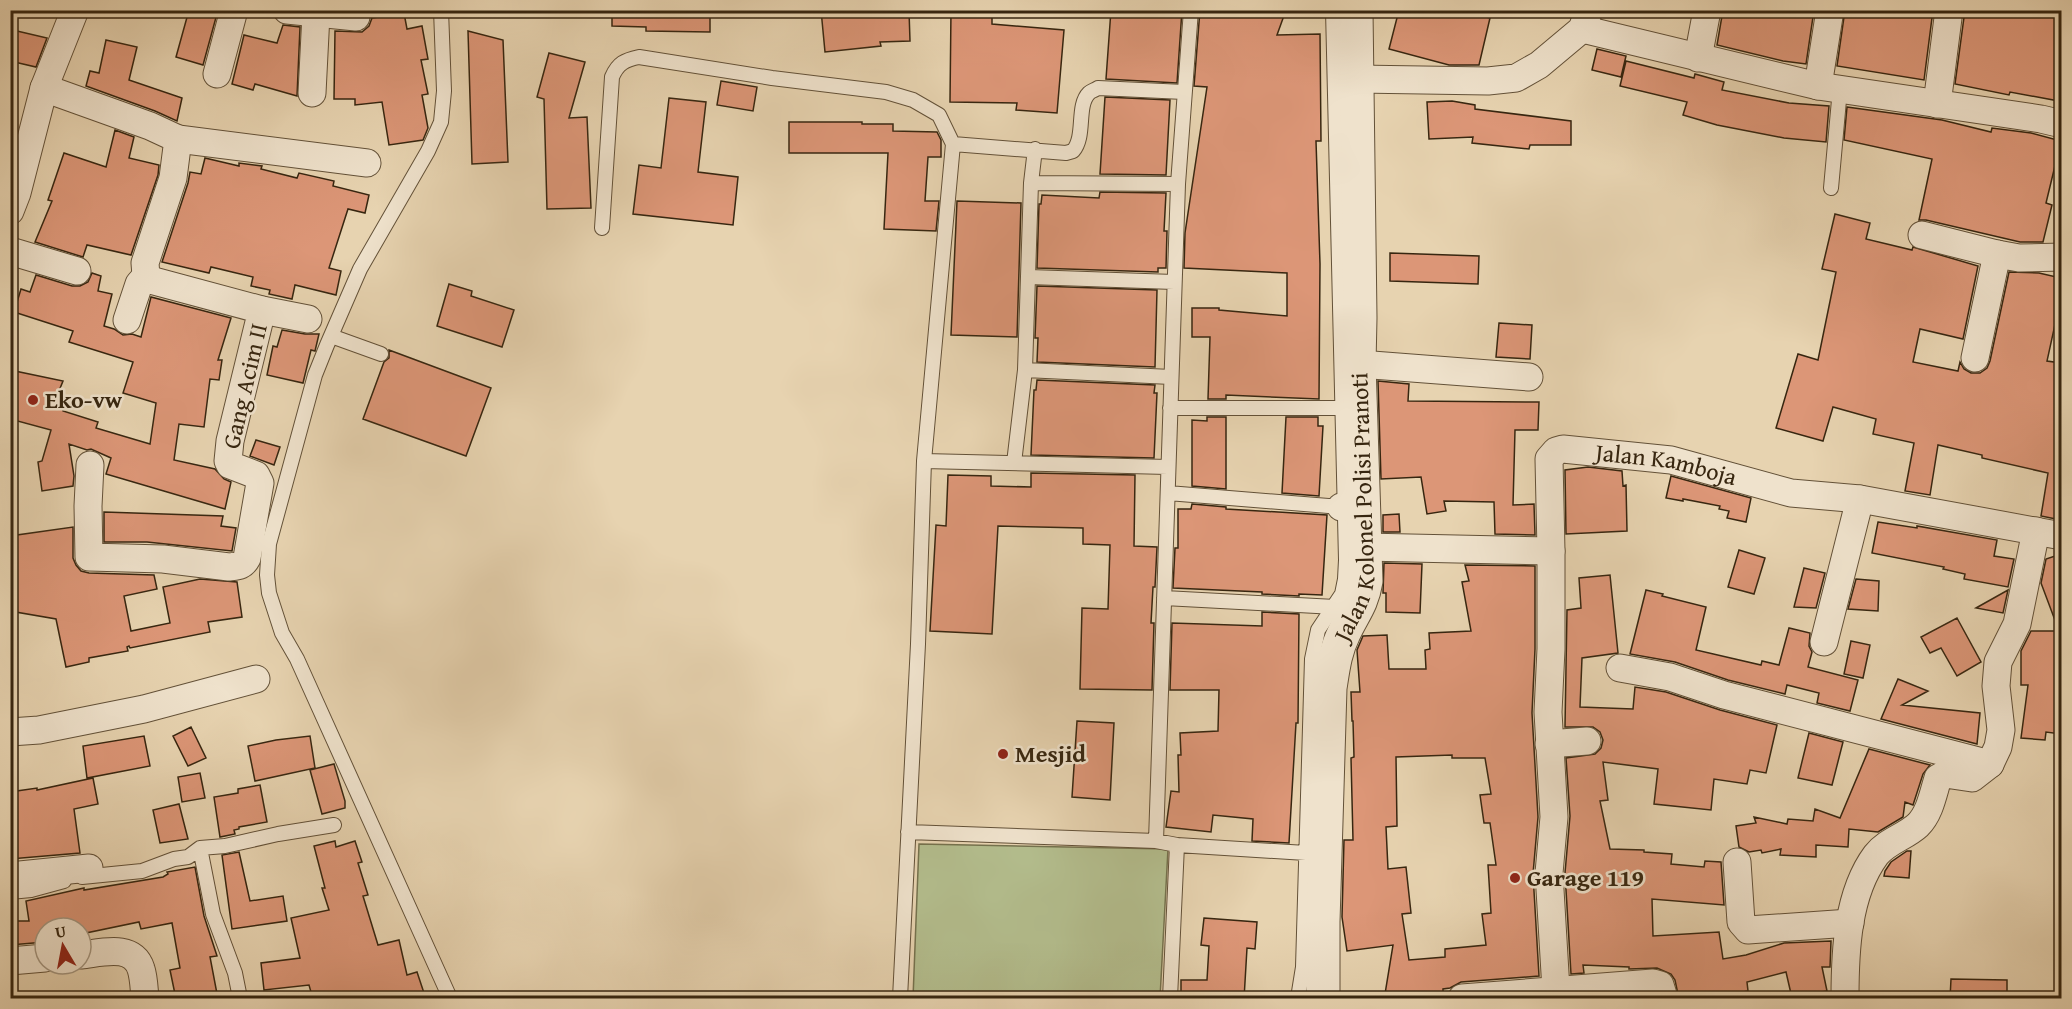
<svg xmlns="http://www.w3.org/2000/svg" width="2072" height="1009" font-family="'Gentium Book Plus',serif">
<rect width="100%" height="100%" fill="#e7d3b0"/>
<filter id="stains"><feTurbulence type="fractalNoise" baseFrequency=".00333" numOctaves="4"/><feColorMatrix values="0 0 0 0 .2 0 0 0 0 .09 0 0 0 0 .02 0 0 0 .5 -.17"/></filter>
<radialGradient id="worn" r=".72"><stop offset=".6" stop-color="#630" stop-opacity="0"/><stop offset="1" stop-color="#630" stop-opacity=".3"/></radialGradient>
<path fill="#b3bd8d" stroke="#75724e" stroke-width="1.5" d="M919,844l249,5 -8,149h-247z"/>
<path fill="#dc9677" stroke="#372610" stroke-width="1.5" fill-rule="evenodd" d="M189,10h29l-15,55 -27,-8z
M612,10h98v22l-64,-1v-4l-34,-1z
M821,10l88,1 1,30 -30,1 1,4 -56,6z
M951,10h41v14l72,6 -7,83 -41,-3 1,-7 -67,-1z
M1111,10h39l26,3v-3h6l-5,73 -71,-4z
M1200,10h86l-9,25 43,-1 1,107h-5l4,123 -1,135 -93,-4v4h-18l2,-62h-18v-29h27v2l68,6v-43l-103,-5 1,-35 22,-146 -13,-1z
M1399,10h60l31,8 -11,47h-30l-60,-16z
M1723,10h91l-8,54 -23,-3 -66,-16z
M1845,10h88l-9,70 -87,-14z
M1965,10h96v37l-2,16h2v22l-2,16 -49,-9 -1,3 -54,-11z
M404,13l3,16 15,-3 6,33 -7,1 7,34 -6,1 6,33 -5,12 -34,5 -7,-43 -27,3v-6h-21l1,-68 27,1 7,-6 3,-8z
M283,25l17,2 -3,69 -42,-12 -2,6 -21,-6 12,-49 33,8z
M17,31l30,7 -11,29 -26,-6z
M468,31l35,9 5,122 -36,2z
M106,40l31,7 -8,33 53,18 -5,23 -22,-10 -69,-25 4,-15 9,2z
M1597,49l29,7 -5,21 -29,-7z
M549,53l36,9 -16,56 18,-1 4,91 -44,1 -3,-110 -7,-2z
M1626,61l68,17 1,-4 29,8 -2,8 67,13 40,3 -3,36 -42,-4 -67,-13 -34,-10 4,-13 -67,-16z
M721,81l36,6 -4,24 -36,-6z
M1105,97l65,3 -4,75 -66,-1z
M669,98l37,4 -8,70 40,5 -5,48 -100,-11 6,-49 22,3z
M1452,101l23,4v4l96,12v24h-41l-1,4 -57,-6 1,-6 -44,2 -2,-37z
M1847,107l95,13 49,12 1,-4 39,5 30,8 -15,62 6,2 -9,37h-23l-94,-22h-7l13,-61 -88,-19z
M789,122h73v2h31v7l44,1 4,8v17h-13l-3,44h14l-3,30 -52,-2 4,-76h-99z
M115,130l19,7 -5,21 30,7 -1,10 -27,80 -44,-10 -4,12 -48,-15 17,-41 -4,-1 16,-47 42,14z
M205,158l34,8v-3l23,3 -1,3 36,9 2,-5 35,8 -1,5 36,9 -4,18 -17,-4 -19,59 12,3 -5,24 -41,-10 -3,14 -23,-5 1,-4 -19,-4 2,-9 -42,-10 -2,6 -47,-11 26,-79 2,-11 11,2z
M1100,192l66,1 -2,38h3l-1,37h-8v4l-121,-4 2,-64h2l1,-9 57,3z
M957,201l64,2 -4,134 -66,-2z
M1835,214l35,9 -4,16 46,11 1,-3 65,19 -15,73 -43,-10 -7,33 45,9 2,-9 4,7 7,4h9l7,-5 3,-7 19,-89 30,1 22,5v19l-14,64 14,2v157l-20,-4 7,-43 -66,-15v-3l-44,-10 -8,50 -25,-4 9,-48 -41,-9 3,-15 -43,-12 -10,34 -47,-13 22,-74 20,6 18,-88 -14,-3z
M1390,253l89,3 -1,28 -88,-3z
M92,273l9,3 -3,15 14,3 -8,32 10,3 9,6 9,-1 9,3 10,-40 80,21 -13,42h4l-3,20 -9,-1 -6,48 -25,-3 -5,36 41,9 9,10 7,3 -6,27 -119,-35 5,-16 -20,-9 -4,1 -18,-6 5,32 -1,10 -31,5 -4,-29 4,-1 9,-31 -41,-11v-49l53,11 -11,27 6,1 3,-9 2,11 35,11 -2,6 54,16 6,-41 -33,-10 10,-31 -64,-20 4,-11 -59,-19 7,-23 9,3 6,-17 36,11h8l8,-4z
M449,284l23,7 -1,5 43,14 -12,37 -65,-21z
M1037,286l120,4 -2,77 -118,-5 1,-24h-3z
M1499,323l33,2 -2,34 -34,-2z
M282,330l23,4h14l-4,17 -4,-1 -8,33 -36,-8 6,-29 4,1z
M389,350l102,38 -25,68 -103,-37 21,-57 5,-4z
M1037,380l118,5 -1,8h3l-3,65 -123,-3 3,-65h2z
M1378,381l31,3 -1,17 131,1 -1,28h-23l-2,75 21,-1 1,31 -40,-1 -1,-32 -50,-1 2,10 -19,3 -6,-37 -40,2z
M1207,417h19v72l-34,-3v-66l15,1z
M1286,417h32v9h5l-4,70 -37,-3z
M256,440l24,7 -6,18 -24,-9z
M1588,467l34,4 1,15 3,-1 1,46 -61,3 -1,-64z
M1031,473l104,2 -1,71 23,1 -2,40h-2l-2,36h3l-2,67 -72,-1 2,-81 26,1 2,-64 -27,-1v-16l-85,-2 -6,108 -62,-3 6,-106 10,1 2,-51 43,1v10l40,1z
M1671,476l80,22 -5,24 -19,-4 2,-7 -10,-2 1,-3 -37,-7v2l-17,-3z
M1192,504l34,3v2l101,6 -5,80 -23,-1v2l-37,-2v-2l-89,-4 2,-40h3v-39h13z
M104,512l119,4 -2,10 15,2 -4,23 -85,-9h-43z
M1399,514l1,18h-17v-17z
M1878,522l39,6v-2l80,14 -3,16 20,3 -6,28 -44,-8 1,-5 -22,-5 1,-2 -72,-14z
M73,527v31l3,7 5,6 8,2 65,2 3,14 -33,7 7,35 39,-8 -7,-36 37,-8 37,3 5,35 -34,5 2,10 -80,16 -1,-2 -2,1 1,4 -39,7v4l-23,5 -10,-48 -46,-8v-75z
M1739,550l26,8 -11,36 -26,-7z
M2061,554v180l-15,-2 -1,8 -24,-2 7,-53h-7v-34l10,-20h28l-18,-48 5,-24z
M1384,563l38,1 -2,49 -34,-1v-19h-3z
M1465,565l70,1v83l-3,64 6,104 -5,57 6,102 -78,6 -11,6 -7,1v4l-34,3 -1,2 -23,-4 8,-49 -46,6 -5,-34 2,-77h9l-2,-82 3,-1 -1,-36h-1l-1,-29h9l-3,-42 6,-14 24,-1 2,34h37l-1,-19 5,-1 -1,-16 42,-2 -9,-49 7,-1zM1452,755v3h33l6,36 -11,1 4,28h6l6,42h-8l3,48 -9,1 4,31 -41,4v8l-36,3 -7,-46 9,-1 -5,-46 -18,2 -2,-42 11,-1 -1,-69z
M1804,568l21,5 -9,35 -22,-1z
M1610,575l8,78 -36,5 -2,49 53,2 2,-22 31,5 54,18 57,15 -11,48 -16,-3 -3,14 -33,-5 -3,31 -57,-6 4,-35 -55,-7 5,38 -8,1 10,48 34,1v2l28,2 -1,10 33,3 1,-6 16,1 3,43 -72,-6 1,37 66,-4 4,27 23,-4 38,-12 47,-2 -1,26h-8l5,24 -35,7 -6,-26 -39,10 1,9 -26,5v3h-43l-4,-19 -4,-6 -14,-6 -28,1v-2l-46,-2 1,8 -13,1 -6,-101 5,-57 -4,-58 29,-4 6,-6 2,-8 -3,-8 -7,-5h-28l2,-117 14,-2 -2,-30z
M1856,579l23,2 -1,30 -30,-2z
M1646,590l17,4 -1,2 44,11 -10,43 65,15 1,-4 17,4 10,-37 21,5 -1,13 3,6 -4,15 50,13 -8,31 -33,-8 2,-10 -32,-8 -2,9 -57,-14 -53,-18 -45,-8z
M2008,590l-5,23 -27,-5z
M1262,612l37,2 -1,109h-2l-7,120 -37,-2 1,-22 -40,-4 -2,17 -45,-5 5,-36 8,1 -1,-37h3l-1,-22 38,-2 1,-41h-49l2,-67 90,3z
M1957,618l24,44 -24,14 -16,-28 -11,5 -9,-16z
M1851,641l19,4 -7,33 -19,-4z
M1898,679l30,12 -26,14 78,8 -3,31 -96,-25z
M1077,721l37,2 -4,77 -38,-3z
M191,727l15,31 -18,8 -15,-30z
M1809,733l34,9 -11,43 -34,-7z
M144,736l6,30 -63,12 -4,-32z
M310,736l5,32 -60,13 -7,-35 28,-6z
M1869,749l61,16 -7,9 -10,31 -8,-3 -2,15 -25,15 -29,-3 -1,18 -32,-2v12l-36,-2 1,-6 -19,4 -1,-3 -12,2 -10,-5 -3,-21 20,-3 -2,-6 33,7 1,-5 25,2 2,-12 25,9z
M334,764l11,37v7l-23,6 -12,-44z
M200,773l5,25 -23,4 -4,-25z
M93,778l5,26 -24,5 6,44 -70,6v-67l27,-4v2z
M260,785l7,37 -28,5v2l-5,1 1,4 -15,3 -6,-40 24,-4v-4z
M179,804l9,35 -28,4 -7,-33z
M335,841l1,6 19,-6 7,21 -4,1 10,32 -5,1 15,49 21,-5 8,35 10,-3 9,27h-113l-4,-14 -45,5 -3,-27 39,-5 -9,-40 38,-8 -7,-22h3l-11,-42z
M1907,851h4l-2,27 -25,-2 1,-5 6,-9z
M239,852l11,49 33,-5 4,25 -55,8 -10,-74z
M195,867l9,49 13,40 -7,1 8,42h-42l-6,-29 10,-2 -8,-45 -31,6 -2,-7 -58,12v-6h-36v14l-35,3v-24h19l-3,-20 58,-13v2l79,-13 5,-3 -1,-2z
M1204,918l53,4 -2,27 -8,-1 -3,51h-63v-19h26l2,-34 -8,-1z
M1951,979l56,1v19h-57z"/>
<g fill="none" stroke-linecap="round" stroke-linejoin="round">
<defs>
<path id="service" d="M441,10l3,81 -3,31 -13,29 -68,118 -33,76 -12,30 -46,169 -2,31 2,18 13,40 15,26 153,339
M953,144l113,9 7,-2c13,-15 3,-45 16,-58 2,-2 6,-3 9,-5l86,4
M1031,183l4,-34
M1831,188l9,-99
M602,228l10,-151c6,-14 13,-17 27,-20l133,21 114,14 27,8 26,15 14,29 -29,317 -6,183 -18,354
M1029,277l145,5
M331,336l50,18
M1025,370l146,7
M1170,408h174
M924,461l244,6
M1014,463l11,-93 6,-187 147,1
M1168,493l173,14
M1164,598l171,9
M908,832l248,9 21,4 -7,153
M1156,841l22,-657 13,-174
M1177,845l129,8
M200,848l25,-2 53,-12 56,-9
M82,877l60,-6 32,-12 14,-2 12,-9 13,66 22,59 5,25
M10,892l21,-2 33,-9
M1298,998l5,-31 9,-308 6,-29 24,-36 3,-15 1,-19 -13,-550"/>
<g id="minor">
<path d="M287,10l69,7"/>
<path d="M1582,29l236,57 223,33 21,5"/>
<path d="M1698,58l9,-48"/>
<path d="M217,74l17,-64"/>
<path d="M1357,79l131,2 28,-3 23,-13 43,-36 7,-19"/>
<path d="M1818,86l12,-76"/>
<path d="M44,88l106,38 28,13 -5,39 -28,85 1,13 8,5 108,29 -32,131 -2,20 2,4 26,10 4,8 -13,75c-4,8 -9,8 -18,9l-66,-8 -74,-2 -1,-51 2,-41"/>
<path d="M312,93l4,-79"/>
<path d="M1937,104l12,-94"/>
<path d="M178,139l189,24"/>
<path d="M10,211l7,-18 27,-105 31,-78"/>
<path d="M1922,235l75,19 22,4 43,-1"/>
<path d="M10,251l67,20"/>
<path d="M262,310l46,9"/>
<path d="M127,320l12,-36 7,-8"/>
<path d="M1975,358l22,-104"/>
<path d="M1359,364l170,13"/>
<path d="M1341,507h3"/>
<path d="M1364,547l187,4"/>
<path d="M1824,642l36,-143"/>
<path d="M1620,668l50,9 54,18 266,69"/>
<path d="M10,732l29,-2 105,-21 112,-30"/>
<path d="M1549,744l38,-3"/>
<path d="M1737,862l4,60 7,8 102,-7"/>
<path d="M10,876l79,-8"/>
<path d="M81,955c20,-2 52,-12 60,14 3,9 3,20 4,29"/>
<path d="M10,961l35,-3"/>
<path id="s1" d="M1556,990l-7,-117 5,-56 -6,-105 3,-63v-98l-2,-92 7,-8 7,-2 108,11 120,33 69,6 202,37"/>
<path d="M1462,998l191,-15 7,2 4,13"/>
<path d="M1845,998c0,-46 2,-104 31,-143 11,-14 29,-18 42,-30 12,-12 15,-31 20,-47l7,-4 27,4 18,-14 8,-17 3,-17 -5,-44 2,-24 19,-38 19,-93"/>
</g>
<g id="tertiary">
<path id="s2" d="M1323,998v-76l7,-234c3,-19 5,-37 14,-55 9,-20 18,-28 22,-52l-7,-217 1,-46 -4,-308"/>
</g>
</defs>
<use href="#service" stroke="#635138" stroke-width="16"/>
<use href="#minor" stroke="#635138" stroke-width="29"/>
<use href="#tertiary" stroke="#635138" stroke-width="35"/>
<use href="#service" stroke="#efe2cc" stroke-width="14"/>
<use href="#minor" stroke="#efe2cc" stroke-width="27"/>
<use href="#tertiary" stroke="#efe2cc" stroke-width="33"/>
</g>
<g fill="#8f2418" stroke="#efe2cc" stroke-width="2">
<circle cx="33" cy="400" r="6"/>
<circle cx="1003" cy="754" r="6"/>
<circle cx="1515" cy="878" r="6"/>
</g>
<g text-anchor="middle" stroke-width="5" stroke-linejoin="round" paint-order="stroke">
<g font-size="24" fill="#372610" stroke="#efe2cc">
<text transform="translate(245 386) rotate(-77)" y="8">Gang Acim II</text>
<text dy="8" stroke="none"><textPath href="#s1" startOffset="654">Jalan Kamboja</textPath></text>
<text dy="8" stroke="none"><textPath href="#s2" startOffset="496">Jalan Kolonel Polisi Pranoti</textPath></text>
</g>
<g font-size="24" font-weight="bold" fill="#372610" stroke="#efe2cc" text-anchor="start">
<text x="45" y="408">Eko-vw</text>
<text x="1015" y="762">Mesjid</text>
<text x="1527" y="886">Garage 119</text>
</g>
</g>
<rect width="2072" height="1009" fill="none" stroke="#e7d3b0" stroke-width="36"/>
<rect x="12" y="12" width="2048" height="985" fill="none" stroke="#372610" stroke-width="3"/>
<rect x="18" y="18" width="2036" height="973" fill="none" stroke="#372610" stroke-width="1.5"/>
<g transform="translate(63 946) rotate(350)"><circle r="28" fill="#efe2cc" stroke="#a59781" stroke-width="1.5"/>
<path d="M0-4.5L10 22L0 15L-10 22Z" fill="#8f2418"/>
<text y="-9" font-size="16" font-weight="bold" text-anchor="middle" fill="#372610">U</text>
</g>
<rect width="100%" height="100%" filter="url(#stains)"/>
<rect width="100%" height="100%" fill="url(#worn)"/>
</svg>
